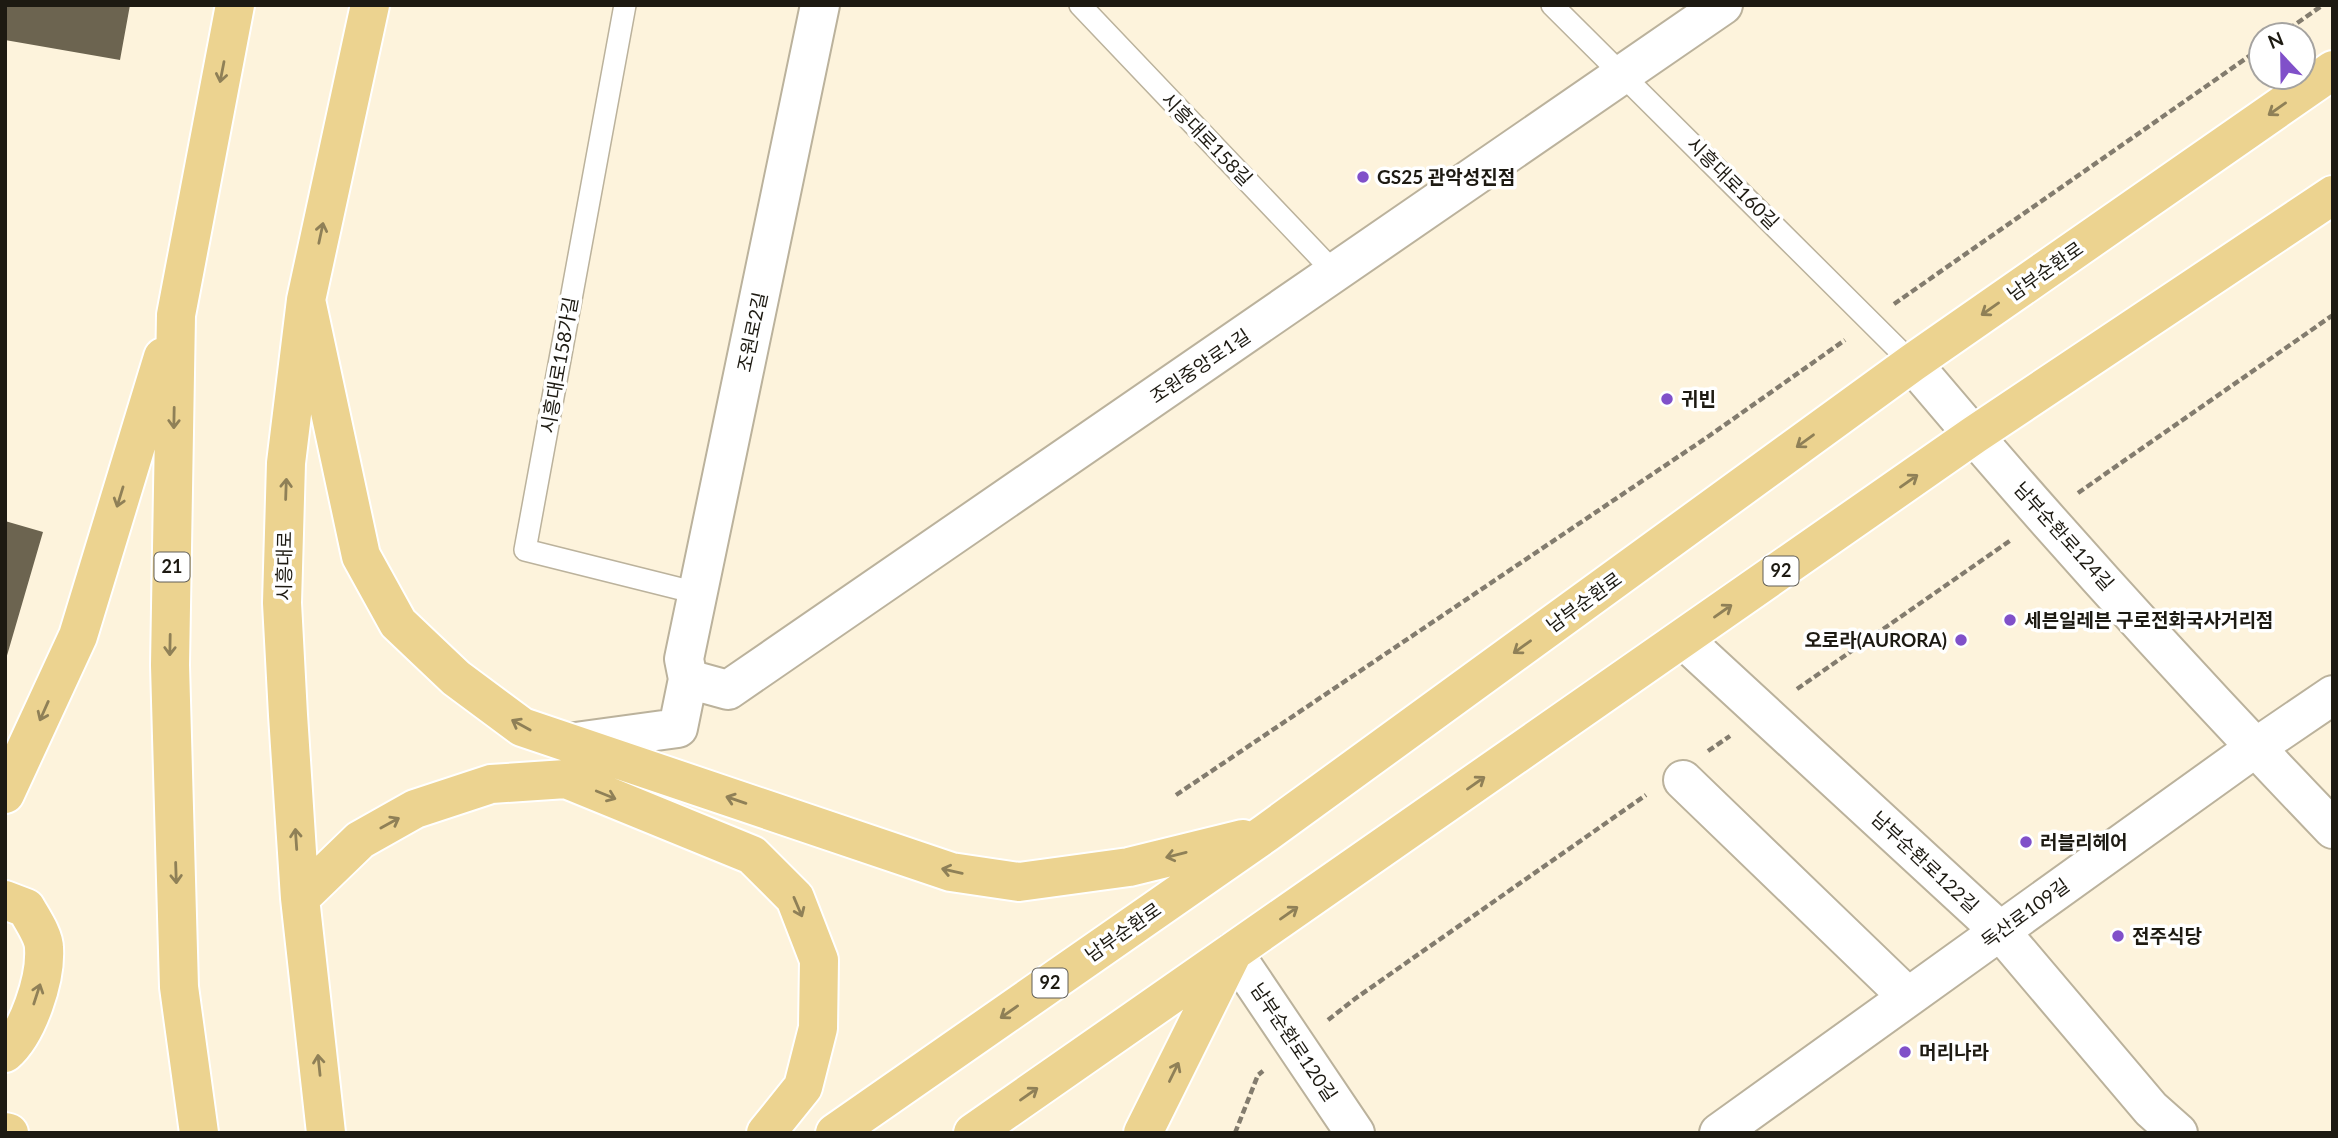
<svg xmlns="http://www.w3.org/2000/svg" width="2338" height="1138" font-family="Lato,'Noto Sans KR',sans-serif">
<rect width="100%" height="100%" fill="#fdf3dc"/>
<path fill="#6c6450" d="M5,5h125l-10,55 -115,-20z
M5,521l38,11 -37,127h-1z"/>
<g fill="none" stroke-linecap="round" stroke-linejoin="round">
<defs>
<path id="service" d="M625,5l-100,545 172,43
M1080,5l255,268
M1552,5l360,358"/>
<path id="minor" d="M820,5l-136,654 4,20 40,11 995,-685
M1912,363c135,160 276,315 421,466
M1683,639l317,292 151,178 27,24
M568,743l110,-15 10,-49
M1683,780l225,217
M1233,952l122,181
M1719,1133l536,-385 78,-53"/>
<path id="primary" d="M306,300l55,256 37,67 58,55 66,49 429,145 68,10 110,-15 114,-28
M5,794l73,-158 85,-279
M300,898l60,-58 55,-31 76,-25 75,-5 186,76 43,43 24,62 -1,68 -15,59 -37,46
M5,900l21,8c6,11 18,28 18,40 2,31 -16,85 -39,105
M5,1132l4,1
M199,1133l-20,-146 -9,-322 6,-350 59,-310
M326,1133l-26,-235 -12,-183 -6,-112 4,-140 20,-163 64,-295
M835,1133l431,-300 646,-470 421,-293
M973,1133l1001,-698 359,-240
M1143,1133l88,-177"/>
</defs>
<use href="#service" stroke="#bbb29c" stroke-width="24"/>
<use href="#minor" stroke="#bbb29c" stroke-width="42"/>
<use href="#primary" stroke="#fff" stroke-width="42"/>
<path stroke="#837c6e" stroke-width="4.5" stroke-dasharray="7 3.5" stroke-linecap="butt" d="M2280,35l43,-30
M1894,304l367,-256
M2078,493l255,-178
M1797,689l214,-149
M1708,751l22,-15
M1176,795l533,-359 136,-96
M1328,1020l28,-22 290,-203
M1235,1133l23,-58 5,-4"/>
<use href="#service" stroke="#fff" stroke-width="21"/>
<use href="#minor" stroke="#fff" stroke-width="38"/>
<use href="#primary" stroke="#ecd390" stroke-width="38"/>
</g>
<defs><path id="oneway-shaft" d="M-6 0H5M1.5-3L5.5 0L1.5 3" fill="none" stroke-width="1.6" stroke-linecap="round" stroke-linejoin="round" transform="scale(1.75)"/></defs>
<g stroke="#8f8057">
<use href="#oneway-shaft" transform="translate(222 72) rotate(101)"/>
<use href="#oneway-shaft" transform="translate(2277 109) rotate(145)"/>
<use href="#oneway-shaft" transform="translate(321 233) rotate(-78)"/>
<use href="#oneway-shaft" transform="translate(1990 309) rotate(145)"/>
<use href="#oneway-shaft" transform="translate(174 418) rotate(91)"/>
<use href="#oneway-shaft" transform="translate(1805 441) rotate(144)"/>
<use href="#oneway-shaft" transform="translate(1909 481) rotate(-35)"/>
<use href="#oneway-shaft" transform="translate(286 489) rotate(-88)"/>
<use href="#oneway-shaft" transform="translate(120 497) rotate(107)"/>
<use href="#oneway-shaft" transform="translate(1723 611) rotate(-35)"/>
<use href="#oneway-shaft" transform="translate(170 645) rotate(91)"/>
<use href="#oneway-shaft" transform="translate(1522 647) rotate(144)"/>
<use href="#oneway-shaft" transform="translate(44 711) rotate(114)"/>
<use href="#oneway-shaft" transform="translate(521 725) rotate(-151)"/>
<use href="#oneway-shaft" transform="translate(1476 783) rotate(-35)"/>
<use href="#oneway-shaft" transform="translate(606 795) rotate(22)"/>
<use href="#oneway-shaft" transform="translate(736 800) rotate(-161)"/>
<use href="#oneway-shaft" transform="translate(390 823) rotate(-29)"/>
<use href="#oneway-shaft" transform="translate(296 839) rotate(-94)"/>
<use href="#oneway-shaft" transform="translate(1176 855) rotate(166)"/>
<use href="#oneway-shaft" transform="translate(952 871) rotate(-167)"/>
<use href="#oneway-shaft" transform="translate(176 873) rotate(88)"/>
<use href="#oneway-shaft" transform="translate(798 907) rotate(67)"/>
<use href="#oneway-shaft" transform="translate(1289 913) rotate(-35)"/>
<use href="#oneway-shaft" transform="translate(37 994) rotate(-72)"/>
<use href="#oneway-shaft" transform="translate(1009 1012) rotate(145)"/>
<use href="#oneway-shaft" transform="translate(319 1065) rotate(-96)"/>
<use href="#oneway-shaft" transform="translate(1174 1072) rotate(-64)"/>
<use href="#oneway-shaft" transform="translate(1029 1094) rotate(-35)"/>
</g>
<g fill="#8050c9" stroke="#fff" stroke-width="2.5">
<circle cx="1363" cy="177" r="7"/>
<circle cx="1667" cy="399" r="7"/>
<circle cx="2010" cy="620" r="7"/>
<circle cx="1961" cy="640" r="7"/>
<circle cx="2026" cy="842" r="7"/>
<circle cx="2118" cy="936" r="7"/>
<circle cx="1905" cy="1052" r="7"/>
</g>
<g text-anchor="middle" stroke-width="7" stroke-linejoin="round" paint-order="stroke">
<g fill="#fff" stroke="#615f59" stroke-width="2">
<rect x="154.5" y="552.5" width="35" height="29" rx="5"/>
<rect x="1763.5" y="556.5" width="35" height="29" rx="5"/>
<rect x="1032.5" y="968.5" width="35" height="29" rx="5"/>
</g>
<g font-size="18" font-weight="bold" fill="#1d1a12">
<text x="172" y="573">21</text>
<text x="1781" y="577">92</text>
<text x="1050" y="989">92</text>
</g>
<g font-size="19" fill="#1d1a12" stroke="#fff">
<text transform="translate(1207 139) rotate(46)" y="7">시흥대로158길</text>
<text transform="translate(1733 183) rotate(45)" y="7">시흥대로160길</text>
<text transform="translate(2045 271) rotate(-35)" y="7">남부순환로</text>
<text transform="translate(752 332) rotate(-78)" y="7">조원로2길</text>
<text transform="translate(559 365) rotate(-80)" y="7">시흥대로158가길</text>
<text transform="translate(1200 366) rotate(-34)" y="7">조원중앙로1길</text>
<text transform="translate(2064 536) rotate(48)" y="7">남부순환로124길</text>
<text transform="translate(284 566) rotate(-89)" y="7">시흥대로</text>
<text transform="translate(1584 602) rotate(-36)" y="7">남부순환로</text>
<text transform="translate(1925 862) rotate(43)" y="7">남부순환로122길</text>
<text transform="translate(2025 913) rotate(-36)" y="7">독산로109길</text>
<text transform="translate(1123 932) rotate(-35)" y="7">남부순환로</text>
<text transform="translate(1294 1042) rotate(56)" y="7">남부순환로120길</text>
</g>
<g font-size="19" font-weight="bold" fill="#1d1a12" stroke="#fff" text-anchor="start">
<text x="1377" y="184">GS25 관악성진점</text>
<text x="1681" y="406">귀빈</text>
<text x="2024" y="627">세븐일레븐 구로전화국사거리점</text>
<text x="1947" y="647" text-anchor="end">오로라(AURORA)</text>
<text x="2040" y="849">러블리헤어</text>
<text x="2132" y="943">전주식당</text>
<text x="1919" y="1059">머리나라</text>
</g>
</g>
<rect width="2338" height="1138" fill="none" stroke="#1d1a12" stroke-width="14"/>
<g transform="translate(2282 56) rotate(338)"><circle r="33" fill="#ffffff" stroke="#a5a3a0" stroke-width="2"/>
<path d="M0-5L12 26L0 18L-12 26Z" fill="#8050c9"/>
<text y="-10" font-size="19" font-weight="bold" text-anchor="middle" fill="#1d1a12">N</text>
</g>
</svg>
